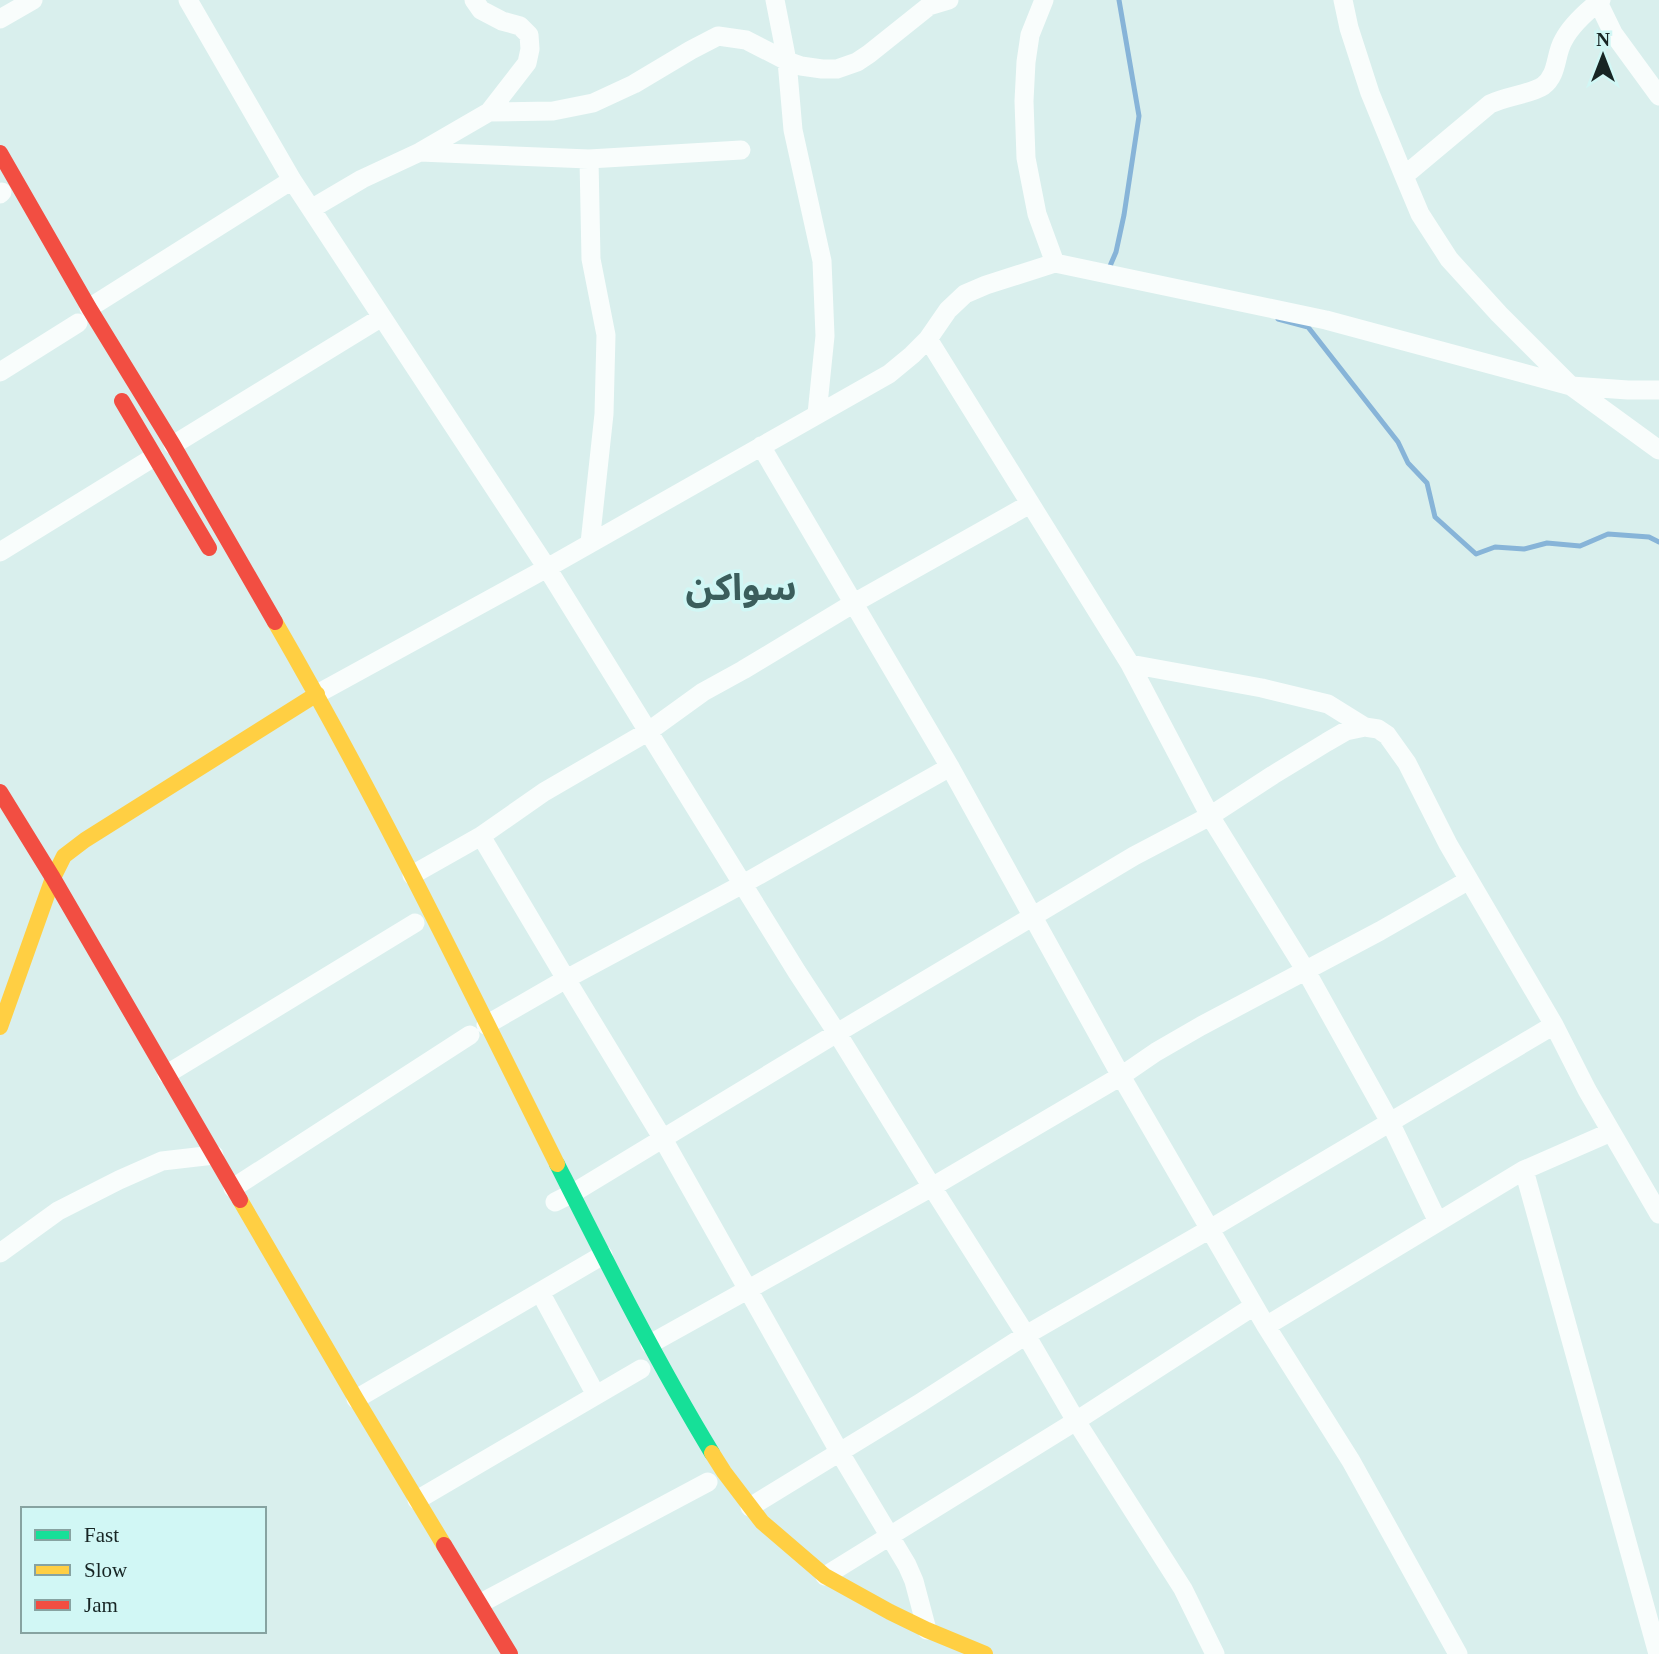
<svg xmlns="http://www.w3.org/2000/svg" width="1659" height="1654" font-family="'Times New Roman','Noto Sans Arabic',serif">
<rect width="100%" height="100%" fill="#d9efed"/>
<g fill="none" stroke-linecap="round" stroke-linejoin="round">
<path stroke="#87b4d8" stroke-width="5" d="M1112,268l-2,-2 6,-14 8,-37 15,-99 -20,-116
M1278,319l30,8 90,115 10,21 19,20 8,34 41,37 19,-7 29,2 23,-6 33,3 28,-12 41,3 10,5"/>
<path stroke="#f9fdfc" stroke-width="19" d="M188,0l104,180 255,388 250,404 40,61 95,154 94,148 50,86 107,168 32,65
M474,0l7,10 21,11 18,5 9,9 1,14 -3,14 -38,49
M775,0l12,61 6,69 29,131 3,75 -8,78
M1044,0l-14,35 -4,27 -2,39 2,57 11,56 18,49
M1343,0l6,28 21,65 34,83 16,38 29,45 50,55 72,72 88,64
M1597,0l16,33 46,63
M0,19l33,-19
M420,152l169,7 2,100 15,76 -2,79 -14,129
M589,159l152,-9
M1404,176l86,-72c16,-8 41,-10 53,-18 15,-11 12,-31 20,-45 8,-16 24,-30 38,-41
M0,194l2,-2
M311,209l51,-30 58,-27 69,-40 64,-1 40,-8 41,-19 57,-34 27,-14 28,4 41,21 14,5 21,3h15l20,-7 12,-8 60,-48 20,-6
M89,308l203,-128
M928,339l202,325 80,152 96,155 84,151 48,100
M0,372l78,-49
M173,445l209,-128
M761,446l189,321 171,309 145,250 85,135 107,193
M0,552l154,-95
M1130,664l132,24 66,16 37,23 13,2 9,6 20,28 41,81 106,181 33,65 72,124
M317,694l230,-126 342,-194 23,-19 16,-16 20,-29 17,-16 21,-9 69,-22 271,57 245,66 57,4h31
M481,836l85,143 97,160 177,314 67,112 7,16 13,49
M412,875l69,-39 63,-44 105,-61 54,-39 40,-22 111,-67 176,-99
M486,1025l80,-46 177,-95 207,-117
M167,1074l248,-151
M1524,1170l134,484
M233,1188l237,-153
M555,1202l18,-9 264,-160 297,-177 76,-40 63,-41 54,-33 19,-11 19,-4
M0,1253l58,-42 61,-31 43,-19 52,-6
M540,1292l56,103
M1266,1326l258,-156 87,-38
M650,1344l282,-157 189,-111 35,-24 45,-26 179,-95 89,-51
M356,1399l247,-144
M417,1500l224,-131
M750,1507l170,-104 106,-68 184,-106 344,-204
M825,1576l251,-155 178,-115
M481,1603l227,-121"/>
<path stroke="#16e098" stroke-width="16" d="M557,1164c49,97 98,195 155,289"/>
<path stroke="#ffcf43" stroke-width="16" d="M275,622c102,176 191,360 282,542
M0,1027l53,-149 11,-22 21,-16 232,-146
M240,1200l116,199 88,146
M712,1453l12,19 38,50 63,54 65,36 37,18 58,24"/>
<path stroke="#f24e42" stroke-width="16" d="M0,153l89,155 84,137 102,177
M122,401l87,147
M0,792l53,86 187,322
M444,1545l66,109"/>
</g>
<g text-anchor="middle" stroke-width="7" stroke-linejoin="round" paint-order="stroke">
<g font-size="37" font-weight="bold" fill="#3b5e5c" stroke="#d1f7f5">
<text x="741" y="600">سواكن</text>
</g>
</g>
<rect x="21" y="1507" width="245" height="126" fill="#d1f7f5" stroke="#87a3a1" stroke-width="2"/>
<rect x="35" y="1530" width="35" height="10" fill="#16e098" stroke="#87a3a1" stroke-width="2"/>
<text x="84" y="1542" font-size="21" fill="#172524">Fast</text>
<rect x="35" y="1565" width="35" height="10" fill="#ffcf43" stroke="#87a3a1" stroke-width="2"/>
<text x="84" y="1577" font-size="21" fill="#172524">Slow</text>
<rect x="35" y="1600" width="35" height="10" fill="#f24e42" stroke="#87a3a1" stroke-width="2"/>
<text x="84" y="1612" font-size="21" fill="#172524">Jam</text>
<g transform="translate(1603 56)" stroke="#d1f7f5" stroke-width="5" paint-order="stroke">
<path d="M0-5L12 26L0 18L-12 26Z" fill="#172524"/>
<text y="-10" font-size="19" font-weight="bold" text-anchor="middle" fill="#172524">N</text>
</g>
</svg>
